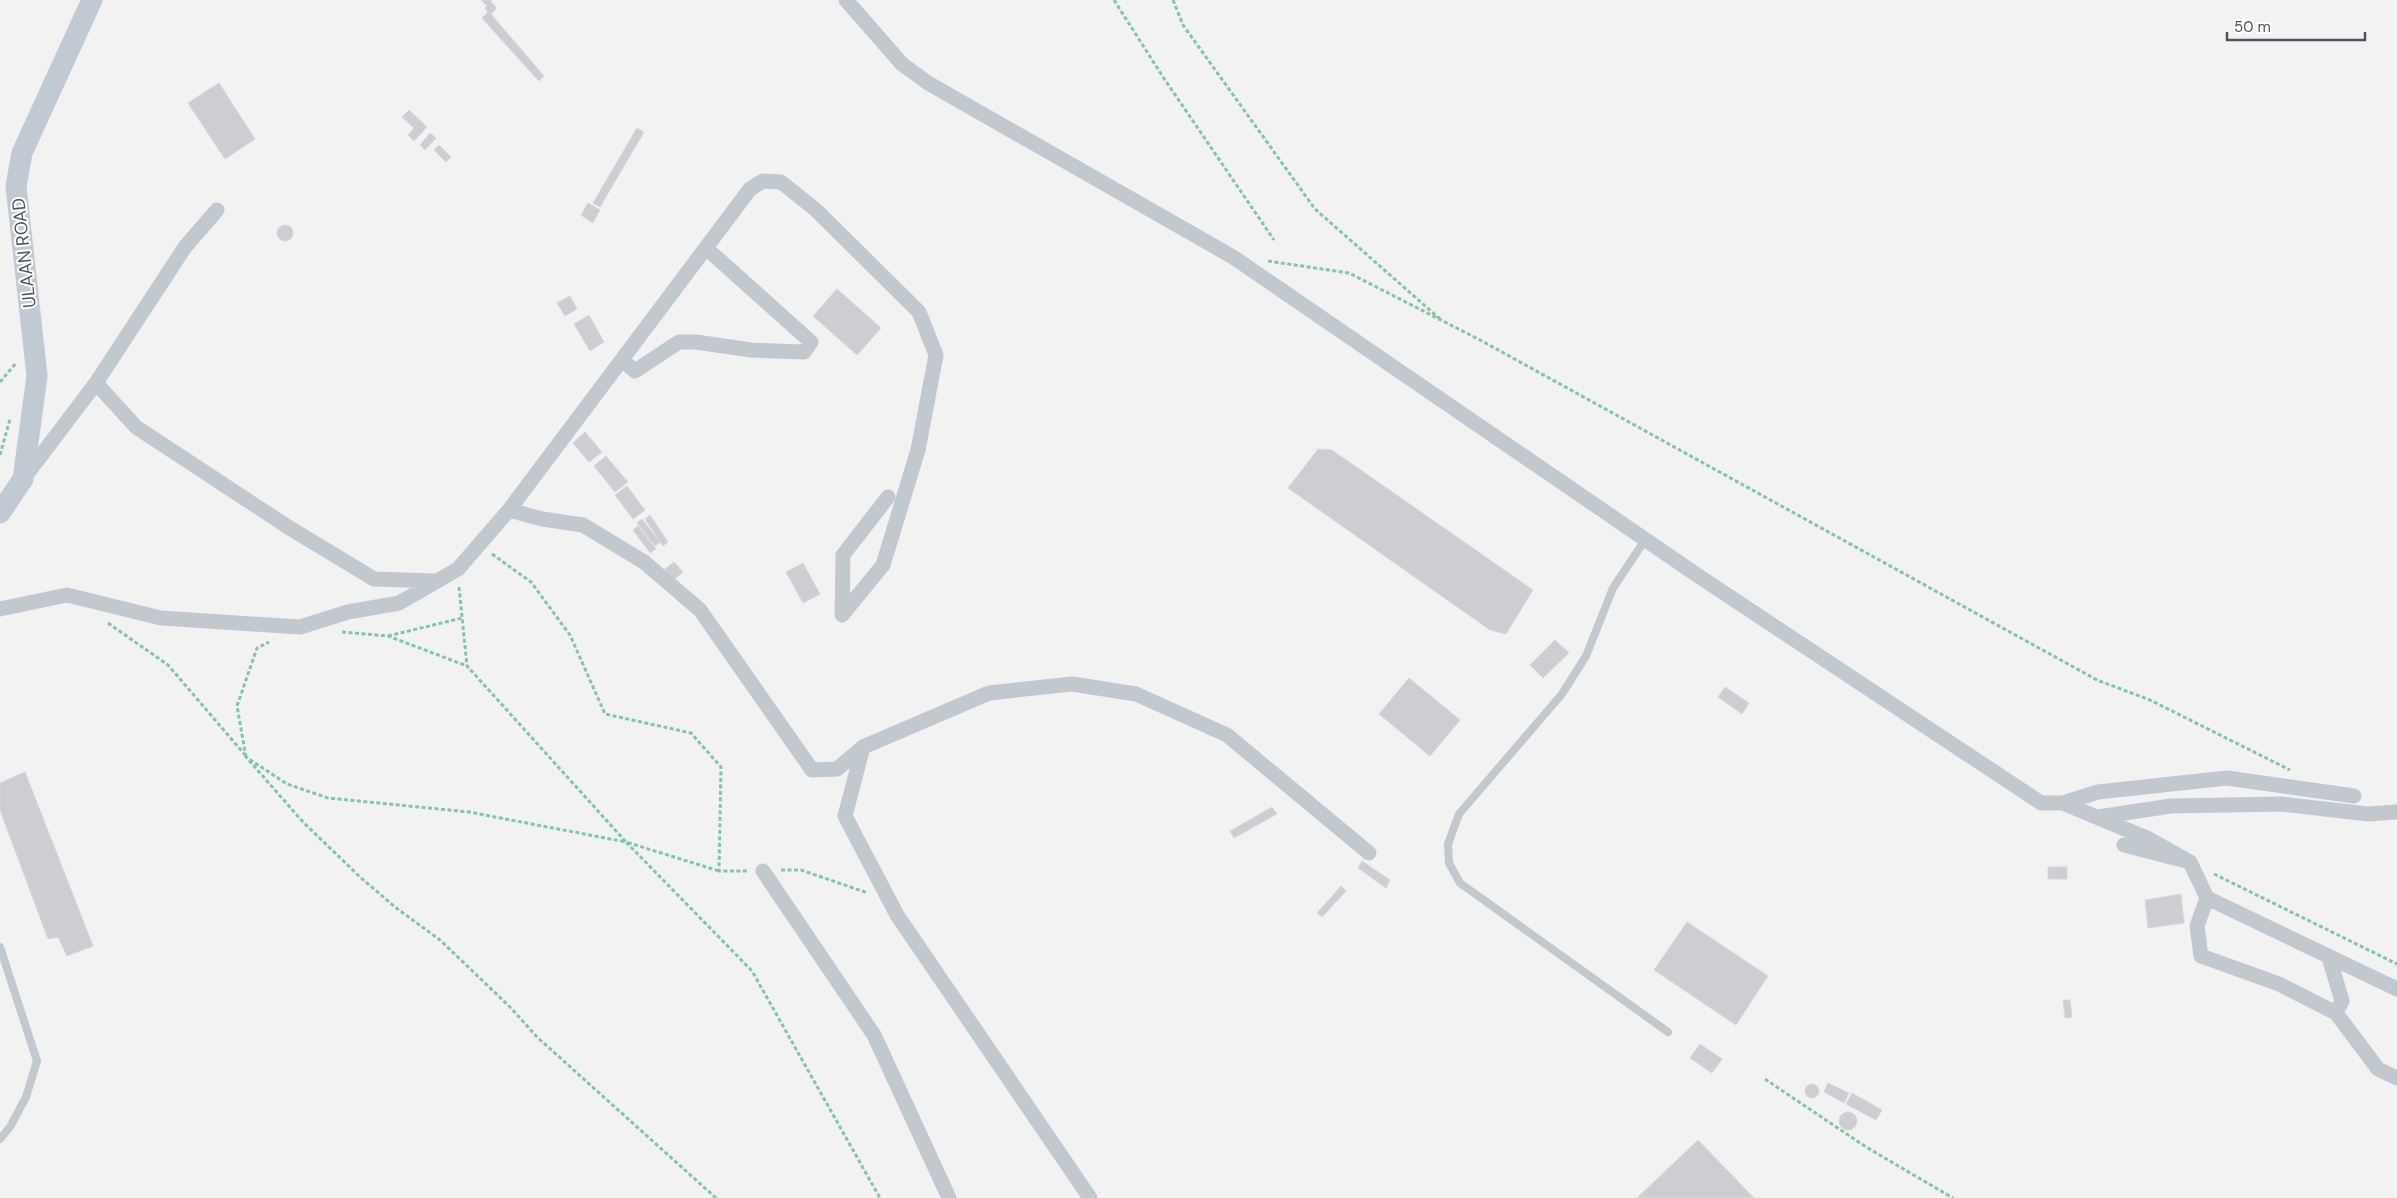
<svg xmlns="http://www.w3.org/2000/svg" width="2397" height="1198" font-family="'DM Sans',sans-serif">
<rect width="100%" height="100%" fill="#f3f2f2"/>
<path fill="#ccced3" stroke="#d6d8dc" d="M481,0h11l-1,2 6,6 -6,6 23,27 -6,6 -26,-29 6,-6 -3,-4 2,-2z
M514,41l30,35 -5,5 -31,-34z
M219,83l36,56 -30,20 -37,-56z
M409,110l18,17 -13,14 -6,-6 6,-7 -12,-11z
M637,128l7,4 -44,75 -7,-4z
M430,133l6,5 -11,12 -5,-5z
M439,145l12,12 -5,5 -12,-12z
M588,203l12,7 -7,13 -12,-8z
M277 233a8 8 0 1 1 16 0a8 8 0 1 1-16 0Z
M837,289l44,39 -24,27 -44,-39z
M570,296l7,13 -12,7 -8,-13z
M589,315l15,27 -14,9 -16,-27z
M585,432l17,20 -13,10 -16,-19z
M1318,449l14,1 201,140 -27,44 -16,-4 -202,-142z
M606,456l22,26 -13,10 -21,-26z
M627,486l18,24 -12,9 -18,-24z
M650,515l18,27 -5,4 -18,-27z
M642,519l18,23 -5,4 -18,-23z
M638,526l18,23 -6,4 -17,-23z
M674,562l9,10 -11,9 -8,-11z
M803,563l17,31 -17,9 -17,-31z
M1555,640l14,13 -26,25 -13,-13z
M1409,678l51,42 -30,36 -51,-42z
M1725,687l24,16 -7,11 -24,-17z
M25,772l68,174 -26,10 -9,-19 -10,2 -48,-129v-27z
M1272,807l5,7 -43,24 -4,-7z
M1362,861l28,19 -4,8 -28,-20z
M2048,867h19v12h-19z
M1341,886l5,5 -24,26 -5,-4z
M2181,894l3,29 -36,5 -3,-28z
M1687,922l81,54 -32,49 -82,-55z
M2063,1000h7l2,17 -7,1z
M1700,1044l22,15 -10,14 -22,-15z
M1828,1083l21,10 -5,10 -20,-11z
M1805 1091a7 7 0 1 1 14 0a7 7 0 1 1-14 0Z
M1852,1093l30,17 -6,10 -30,-16z
M1839 1121a9 9 0 1 1 18 0a9 9 0 1 1-18 0Z
M1698,1140l56,58h-117z"/>
<g fill="none" stroke-linecap="round" stroke-linejoin="round">
<path stroke="#80c7a4" stroke-width="3" stroke-dasharray="4 2.5" stroke-linecap="butt" d="M1114,0l49,77 111,163
M1173,0l10,25 132,184 125,110
M1268,261l81,12 133,68 615,339 53,20 140,70
M0,382l16,-19
M0,455l10,-36
M492,554l39,28 39,53 35,79 86,19 30,34 -2,104h28
M459,587l8,79 159,176 93,29
M108,623l60,42 78,91
M342,632l46,4 79,30
M388,636l74,-18
M246,757l-9,-51 20,-58 12,-6
M781,870h20l67,23
M2214,874l183,90
M1765,1079l101,68 87,51
M716,1198l-179,-161 -27,-30 -70,-67 -45,-33 -35,-30 -57,-55 -57,-65 41,27 41,14 141,14 157,30 126,129 128,227"/>
<path stroke="#c1c9ce" stroke-width="8" d="M1645,540l-32,48 -27,68 -24,38 -103,120 -11,30 1,19 11,20 208,149
M0,947l37,114 -11,36 -16,30 -10,12"/>
<path stroke="#c1c9ce" stroke-width="15" d="M846,0l56,64 26,19 305,174 464,318 344,228h22l86,36 41,23
M622,360l13,11 44,-29h17l55,8 53,2 7,-10 -105,-94
M96,383l40,44 152,100 86,52 62,2
M24,478l72,-95 89,-136 32,-37
M509,510l33,9 41,6 61,37 56,48 112,160 25,-1 26,-22 126,-54 83,-9 64,10 91,41 142,118
M0,609l67,-14 94,23 139,9 48,-15 51,-9 59,-34 51,-59 241,-321 13,-8 18,1 35,28 103,102 17,43 -18,95 -35,115 -41,50 1,-60 45,-58
M863,747l-18,69 52,99 193,283
M2063,803l35,-11 129,-14 127,18
M2098,817l73,-11 111,-2 86,10 29,-2
M2124,845l66,17 17,36 190,91
M763,871l111,164 75,163
M2207,898l-10,28 4,30 78,28 57,29 42,56 19,9
M2329,957l13,44 -6,12"/>
<path stroke="#c1cad3" stroke-width="21" d="M0,513l23,-34 14,-103 -21,-190 6,-33 70,-153"/>
</g>
<g text-anchor="middle" stroke-width="4" stroke-linejoin="round" paint-order="stroke">
<g font-size="18" fill="#4b545d" stroke="#fff">
<text transform="translate(24 253) rotate(-96)" y="6">ULAAN ROAD</text>
</g>
</g>
<path d="M2227 32v8h138v-8" fill="none" stroke="#4b545d" stroke-width="2.5"/>
<text x="2234" y="32" font-size="15" fill="#4b545d" stroke="#ffffff" stroke-width="4" paint-order="stroke">50 m</text>
</svg>
